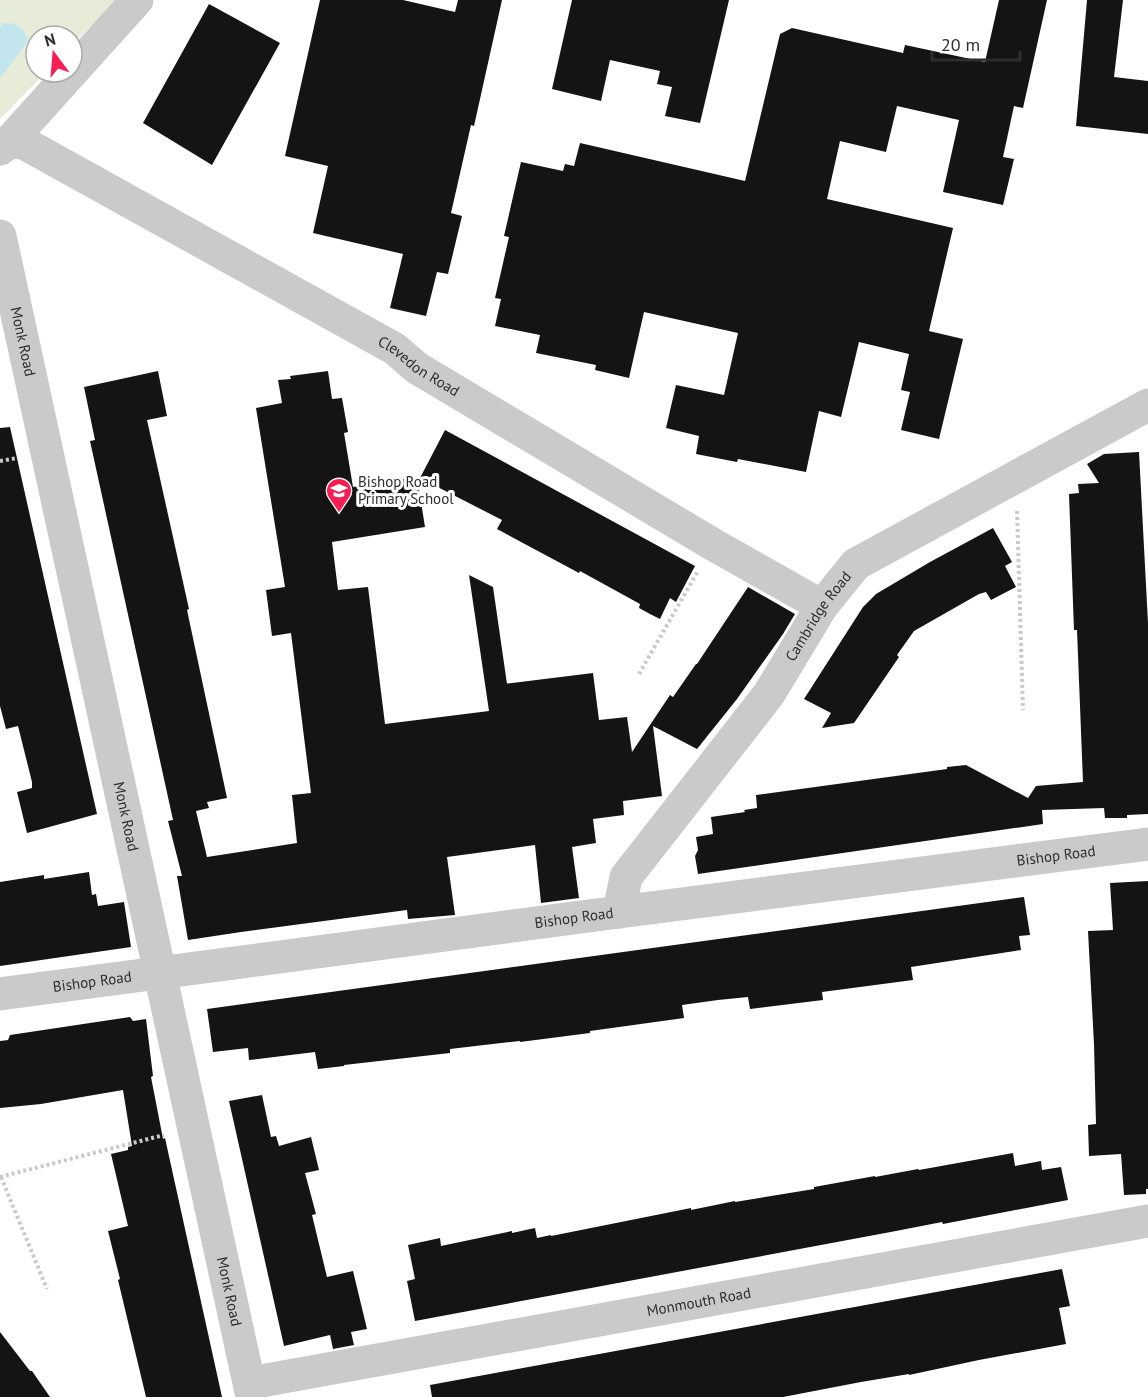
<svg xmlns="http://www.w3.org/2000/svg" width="1148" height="1397" font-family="'PT Sans',sans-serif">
<rect width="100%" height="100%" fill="#fff"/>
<path fill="#e7ecd9" d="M0,0h117l-45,45v-9h-36v36h10l-46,47z"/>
<path fill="#c3e5ee" d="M3,23c15,0 20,3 25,17l-9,14 -19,24v-50z"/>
<path fill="#141414" d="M320,0h83l52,12 3,-12h44l-28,126 -3,-1 -20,88 11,3 -14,58 -11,-2 -11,44 -36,-8 13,-54 -90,-21 15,-67 -43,-10z
M572,0h157l-29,123 -35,-7 7,-29 -15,-3 3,-13 -50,-11 -9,41 -49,-12z
M999,0h48l-24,108 -9,-2 -11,51 11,2 -11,46 -60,-13 16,-72 -62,-14 -11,46 -46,-11 -13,58 126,29 -24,103 34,8 -24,100 -38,-9 9,-38 -9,-2 8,-36 -50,-12 -18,75 -22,-6 -13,61 -68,-13 -1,3 -41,-8 3,-18 -33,-8 10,-43 48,10 14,-62 -94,-21 -15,66 -34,-8 1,-5 -60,-12 4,-18 -45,-9 6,-27 -6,-1 14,-61 -5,-1 17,-74 42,9 2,-7 9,2 6,-23 165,38 35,-147 12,-6 111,25 2,-8 80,17z
M1087,0h36l-9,77 34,4v53l-72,-8z
M209,4l71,39 -68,122 -69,-42z
M158,371l9,45 -20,4 42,189 -2,1 40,188 -20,4 2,6 -13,3 11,46 90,-14 -5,-48 19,-2 -20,-160 -19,3 -6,-46 19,-3 -29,-179 26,-5 -4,-23 13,-1 -1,-3 38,-5 4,28 10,-1 6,34 -4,1 9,54 64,-10 8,50 -93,15 6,48 30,-3 17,137 104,-13 -20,-136 24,12 14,97h-4l90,-11 6,47 28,-3 5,35 38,-57 3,2 23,-33h1l51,-77 47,27 -12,20 -46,65 -40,50 -44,-23 9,70 -39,5 1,14 -31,4 3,24 -24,4 7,51 -38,5 -6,-58 -88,12 8,58 -47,4 -1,-9 -166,22 -53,8 -11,-64h5l-14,-55 5,-1 -83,-379 5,-1 -11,-53z
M10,427l87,387 -70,19 -10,-41 15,-4v-6l-14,-56 -12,3 -6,-23v-278z
M445,430l250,136 -19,36 -6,-4 -10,21 -10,-5 -11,-6 1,-4 -60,-33 -1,2 -82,-44 5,-9 -82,-42z
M1139,452l9,171v191l-21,1v3h-22l-1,-10 -62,2 1,14 -345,50 -3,-18 3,-6 -2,-13 17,-3 -2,-17 34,-5 -1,-2 13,-2 -1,-13 191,-26v-2l19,-2 62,33 8,-12 47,-4 -6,-152h-3l-5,-136 10,-1 -1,-9 21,-1 -12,-19 17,-10z
M993,528l19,34 -7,4 11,21 -25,13 -5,-8 -7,2 -65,37 -17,24 2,2 -45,66 -32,5 9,-15 -27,-14 59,-92 13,-13 54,-32z
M89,872l3,23 4,-1 2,12 26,-4 7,45 -131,19v-84l44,-7v4z
M1148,881v308h-2v5l-22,1 -3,-41 -32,2 -1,-31 8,-1 -2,-80 -6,-113 25,-1 -3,-47z
M1024,897l6,38 -11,1 2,14 -110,17 2,13 -91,12 1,8 -73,9 -2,-12 -30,3 -36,5 2,13 -94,13v2l-70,9v-1l-36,4 -34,4v4l-106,12v1l-26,3 -3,-17 -66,8 -1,-12 -35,4 -6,-43z
M130,1017l3,4 13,-2 7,57 -2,1 12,62 2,-1 57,259h-76l-28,-117 2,-1 -12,-48 20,-5 -17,-72 17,-4v-3l4,-1 -9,-56 -82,14 -41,4v-67l8,-1 2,-5z
M262,1095l9,42 5,-1 3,10 32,-9 8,33 -14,3 11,41 -4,1 15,62 26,-6 14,58 -16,3 3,13 -21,4 -3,-14 -46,11 -55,-245z
M1013,1153l2,13 26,-5 1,9 19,-3 7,33 -125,24 -1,-2 -46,9 -481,90 -8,-40 8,-2 -7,-34 32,-7 1,8 71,-15v2l23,-5 2,10 14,-3v1l140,-28v2l44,-9v1l79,-13v-2l61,-11v1l43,-8 1,1z
M1062,1269l8,37 -11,2 7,36 -87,16 -70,15v-1l-48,8 -78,15h-351l-2,-12z
M0,1332l30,39h2l18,26h-50z"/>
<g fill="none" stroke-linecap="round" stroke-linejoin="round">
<path stroke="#cacaca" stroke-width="4" stroke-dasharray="3 3" stroke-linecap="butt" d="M0,461l17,-3
M1017,511l6,199
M639,674l59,-103
M0,1177l164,-42
M1,1177l46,112"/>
<g stroke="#cacaca" stroke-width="33">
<path id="s1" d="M8,143l14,-1 373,207 22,19 297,177 108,61"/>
<path d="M0,149l8,-6 129,-143"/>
<path id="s2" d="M0,236l252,1161"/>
<path id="s3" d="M619,912l7,-35 143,-183 53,-88 34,-42 292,-159"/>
<path id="s4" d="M0,994l619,-82 529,-68"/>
<path id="s5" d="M250,1383l898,-162"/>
</g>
</g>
<defs>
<symbol id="school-pin" viewBox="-11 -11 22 30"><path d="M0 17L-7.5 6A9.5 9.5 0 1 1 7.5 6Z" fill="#f61e53" stroke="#fff"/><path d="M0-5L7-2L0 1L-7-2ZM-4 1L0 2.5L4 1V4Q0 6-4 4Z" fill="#fff"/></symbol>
</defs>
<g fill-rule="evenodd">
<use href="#school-pin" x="324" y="476" width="30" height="40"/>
</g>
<g text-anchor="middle" stroke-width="6" stroke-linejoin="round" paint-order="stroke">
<g font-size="15" fill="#2d2d2d" stroke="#fff">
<text dy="5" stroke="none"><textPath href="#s2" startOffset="108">Monk Road</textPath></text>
<text dy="5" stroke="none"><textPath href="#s1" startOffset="470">Clevedon Road</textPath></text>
<text dy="5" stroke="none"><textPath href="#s3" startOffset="360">Cambridge Road</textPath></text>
<text dy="5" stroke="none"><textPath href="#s2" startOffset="594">Monk Road</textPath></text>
<text dy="5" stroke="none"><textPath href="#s4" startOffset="1065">Bishop Road</textPath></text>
<text dy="5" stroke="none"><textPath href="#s4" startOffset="579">Bishop Road</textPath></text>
<text dy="5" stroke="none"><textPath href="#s4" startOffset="93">Bishop Road</textPath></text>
<text dy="5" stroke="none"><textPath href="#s2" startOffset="1080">Monk Road</textPath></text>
<text dy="5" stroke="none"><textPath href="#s5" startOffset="456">Monmouth Road</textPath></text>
</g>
<g font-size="15" fill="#2d2d2d" stroke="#fff" text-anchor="start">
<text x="358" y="487">Bishop Road<tspan x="358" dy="17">Primary School</tspan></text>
</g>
</g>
<g transform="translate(54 54) rotate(344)"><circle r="28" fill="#ffffff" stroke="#ababab" stroke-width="1.5"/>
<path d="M0-4.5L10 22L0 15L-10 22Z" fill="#f61e53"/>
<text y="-9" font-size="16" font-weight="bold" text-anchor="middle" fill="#2d2d2d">N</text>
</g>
<path d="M932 51v9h88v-9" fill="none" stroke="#2d2d2d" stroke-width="3"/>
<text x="941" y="51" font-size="18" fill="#2d2d2d" stroke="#ffffff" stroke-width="4.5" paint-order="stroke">20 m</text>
</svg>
